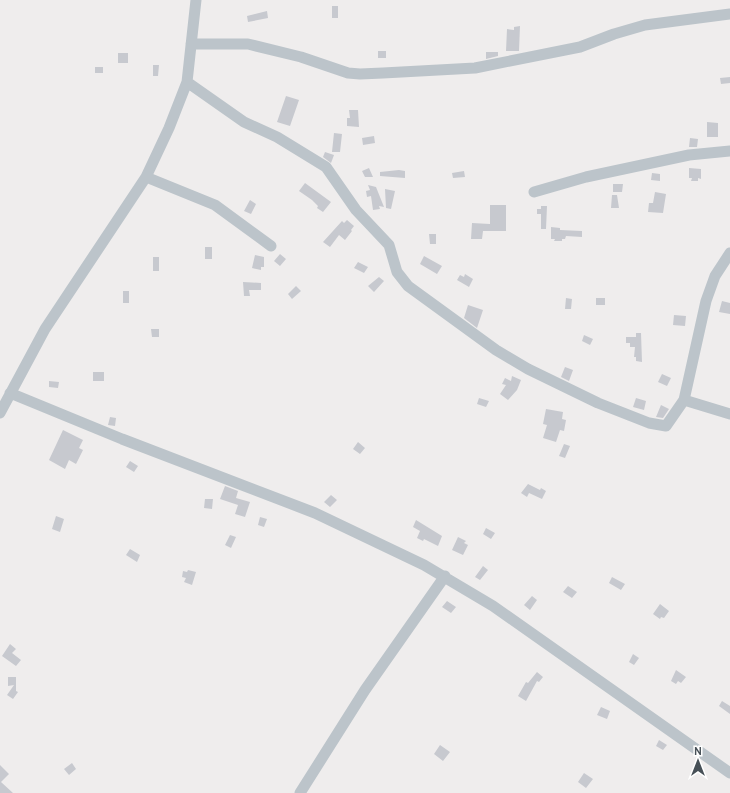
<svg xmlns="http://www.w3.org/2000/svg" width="730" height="793" font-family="Overpass,sans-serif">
<rect width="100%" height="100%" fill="#efeded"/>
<path fill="#c7c9cf" d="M332,6h6v12h-6z
M267,11l1,7 -20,4 -1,-6z
M520,26l-1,25h-13l1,-22 7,1v-3z
M378,51h8v7h-8z
M486,52h12v4l-12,3z
M118,53h10v10h-10z
M153,65h6l-1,11h-5z
M95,67h8v6h-8z
M730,77v6l-9,1 -1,-6z
M286,96l13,4 -9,26 -13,-4z
M349,110h9l1,17 -12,-1v-8h3z
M707,122l11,1v14h-11z
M334,133l8,1 -2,18h-8z
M374,136l1,7 -12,2 -1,-7z
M690,138l8,1 -1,8h-8z
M325,152l9,3 -3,8 -8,-6z
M369,168l4,9h-8l-3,-6z
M689,168l12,1v10l-3,-1v3h-7l1,-3h-3z
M399,170l6,1v7l-25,-2v-4z
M464,171l1,6 -12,1 -1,-5z
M652,173l8,1v7l-9,-1z
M305,183l26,19 -8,10 -6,-4 1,-2 -6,-6 -13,-9z
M613,184h10l-1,8h-9z
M368,185l8,2 8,20 -5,-1 1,3 -7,1 -2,-14 -4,1 -1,-6 4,-1z
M385,189l10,2 -4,18 -5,-1z
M655,192l11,2 -3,19 -15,-1 1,-9h4z
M612,195h5l2,13h-8z
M250,200l6,4 -5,10 -7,-3z
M490,205h16v26h-23l-1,8h-11l1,-16 18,1z
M541,206h6l-1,23h-5v-15h-4v-5h4z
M347,220l7,6 -3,4 1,1 -7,9 -6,-5 -9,12 -7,-5 19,-21 2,2z
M551,227l9,1v2l22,1v6l-16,-1 -1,3h-3v2h-8l1,-2h-4z
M429,234h7v10h-6z
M205,247h7v12h-7z
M280,254l6,5 -6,7 -6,-5z
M255,255l9,2v10h-3v3l-9,-2z
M424,256l18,10 -5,8 -17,-10z
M153,257h6v14h-6z
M358,262l10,5 -4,6 -10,-5z
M465,274l8,5 -4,8 -12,-7 3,-5 4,2z
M379,277l5,4 -10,11 -6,-6z
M243,282l18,1v7h-12l1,6h-6z
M296,286l5,5 -9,8 -4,-5z
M123,291h6v12h-6z
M566,298l6,1 -1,10h-6z
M596,298h9v7h-9z
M722,301l8,2v11l-11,-2z
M468,305l15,5 -6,18 -13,-10z
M674,315l12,1 -1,10 -12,-1z
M151,329h8v8h-7z
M636,333h5l1,29 -6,-1v-4h-2l1,-10h-5v-4h-4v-6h10z
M584,335l9,4 -3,6 -8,-4z
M565,367l8,3 -4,11 -8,-4z
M93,372h11v9h-11z
M662,374l9,4 -4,8 -9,-4z
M512,376l9,4 -4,10 -9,10 -8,-6 6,-9 -4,-1 3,-6 6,3z
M49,381l10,1 -1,6 -9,-1z
M479,398l10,3 -3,6 -9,-3z
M636,398l10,3 -2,9 -11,-3z
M661,405l8,4 -6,9 -7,-1z
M546,409l17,3 -1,7 4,1 -2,11 -4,-1 -4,12 -13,-4 4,-13 -4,-1z
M110,417l6,1 -1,8 -7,-1z
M63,430l20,10 -4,8 4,2 -7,14 -7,-4 -4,9 -16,-9z
M358,442l7,6 -5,6 -7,-5z
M564,444l6,2 -5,12 -6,-2z
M130,461l8,5 -4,6 -8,-5z
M528,484l12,6 1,-2 5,3 -4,8 -13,-6 -2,4 -6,-4z
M225,486l13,5 -2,7 14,4 -5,15 -10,-3 3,-9 -18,-6z
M331,495l6,5 -7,7 -6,-5z
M205,499h8l-1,10 -8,-1z
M56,516l8,3 -4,13 -8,-3z
M260,517l7,2 -3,8 -6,-2z
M416,520l26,16 -4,10 -14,-7 -1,2 -6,-3 3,-7 -7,-4z
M486,528l9,5 -4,6 -8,-5z
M230,535l6,2 -5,11 -6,-3z
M458,537l8,4 -2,2 4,2 -5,10 -11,-5z
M130,549l10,6 -3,7 -11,-7z
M483,566l5,4 -8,10 -5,-3z
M188,570l8,2 -4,13 -8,-3 2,-4 -4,-1 1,-6 4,1z
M612,577l13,7 -4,6 -12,-7z
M568,586l9,6 -5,6 -9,-6z
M532,596l5,4 -7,10 -6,-5z
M447,601l9,6 -5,6 -9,-6z
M660,604l9,7 -5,7 -3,-1 -1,2 -7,-5z
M10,644l6,5 -4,4 9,7 -5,6 -14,-10z
M633,654l6,4 -5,7 -5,-3z
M676,670l10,7 -5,6 -3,-2 -2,3 -5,-3z
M537,672l6,5 -4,5 -2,-1 -11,20 -8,-5 8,-14 2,1z
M8,677h8v14l2,1 -5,7 -6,-4 7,-10 -6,1z
M722,701l8,5v8l-11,-8z
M601,707l9,4 -3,8 -10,-4z
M659,740l8,5 -4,5 -7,-4z
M440,745l10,7 -7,9 -9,-7z
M72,763l4,6 -7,6 -5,-6z
M0,765l9,9 -8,8 12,11h-13z
M584,773l9,6 -7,9 -8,-6z"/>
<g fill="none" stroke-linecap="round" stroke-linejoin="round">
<path stroke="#bcc4ca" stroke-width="11" d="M191,44h57l53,13 47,16 12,1 23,-1 92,-5 105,-21 34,-13 31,-9 85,-11
M187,82l57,40 33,15 49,30 30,43 33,35 8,27 11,14 88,64 32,19 70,34 51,20 17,3 18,-26 22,-99 9,-25 15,-23
M146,177l69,28 56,41
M534,192l52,-15 103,-22 41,-4
M10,393l112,46 193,74 109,52 69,41 237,167
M684,400l46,14
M0,413l45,-84 101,-152 23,-49 18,-46 9,-82
M300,793l65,-103 80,-114"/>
</g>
<g transform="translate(698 761)" stroke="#ffffff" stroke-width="3" paint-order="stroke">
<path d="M0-3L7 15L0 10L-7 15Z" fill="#475057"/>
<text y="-6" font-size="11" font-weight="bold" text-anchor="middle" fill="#475057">N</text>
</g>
</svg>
